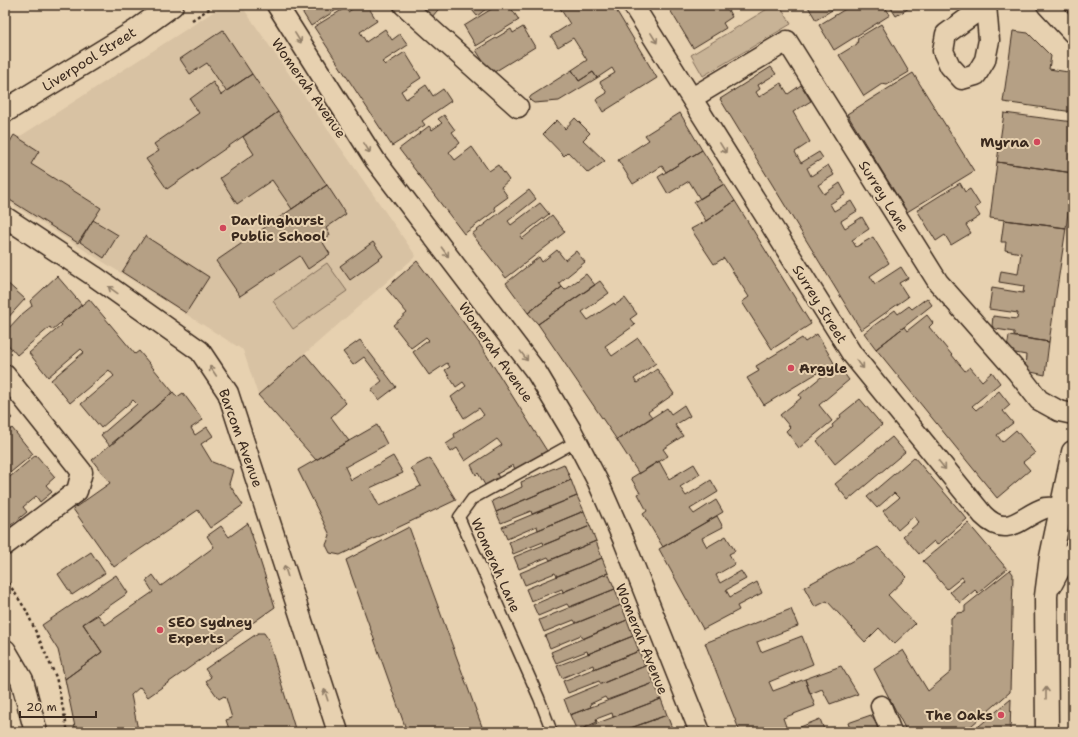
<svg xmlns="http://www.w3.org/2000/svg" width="1078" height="737" font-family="'Shantell Sans',sans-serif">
<rect width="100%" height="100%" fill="#e7d1b0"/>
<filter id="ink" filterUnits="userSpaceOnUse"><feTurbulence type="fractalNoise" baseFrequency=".025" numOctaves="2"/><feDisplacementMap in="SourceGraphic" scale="8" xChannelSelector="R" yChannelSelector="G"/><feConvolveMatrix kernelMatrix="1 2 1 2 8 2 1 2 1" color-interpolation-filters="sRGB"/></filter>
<g filter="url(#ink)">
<path fill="#d8c2a3" d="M224,5h17l175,251 -158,139 -15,-45 -238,-150v-54z"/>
<path fill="#c8b396" stroke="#826e5a" d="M774,5h6l11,19 -88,52 -12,-21z
M327,263l20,28 -54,38 -20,-28z
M1070,584h3v119h-3z"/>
<path fill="#b5a085" stroke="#3b2a1e" d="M298,5h46l-33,21z
M358,5h9l10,16 -17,11 6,10 19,-13 7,11 8,-6 8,11 -26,17 3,3 20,-13 16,26 -20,13 5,8 20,-14 7,11 10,-7 8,12 -29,20 3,4 -33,21 -78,-119 31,-19 3,4z
M419,5h23l-10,12z
M468,5h23l-14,11z
M498,5h11l10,15 -43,26 -12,-20z
M558,5h55l44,73 -54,34 -7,-12 11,-7 -7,-11 15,-9 -3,-5 -15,10 -4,-6 -14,9 -7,-11 15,-10 -14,-22 -15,9 -7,-11 19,-12z
M667,5h58l7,12 -9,6 3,5 -33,20z
M807,5h33l-24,15z
M852,5h32l6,10 -56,35 -15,-25z
M889,5h25l-18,11z
M881,24l28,48 -22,13 -5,-1 -18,12 -25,-41 18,-11 1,-6z
M523,27l12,20 -44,27 -15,-24 35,-21 2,4z
M223,30l29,44 -26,17 -19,-28 -17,11 -10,-15z
M1013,31l15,2 23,23 -2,13 19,3 5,5v35l-70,-10z
M771,67l5,7 -18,11 2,4 -4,3 3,5 22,-14 7,11 13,-9 10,16 -18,11 17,30 -15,10 6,11 18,-11 4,6 -16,10 4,8 17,-11 6,10 -16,10 6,9 16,-11 6,11 -16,10 4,7 17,-10 6,10 -16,10 4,7 17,-11 7,12 -17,11 4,7 17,-10 16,26 -19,13 5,8 26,-17 7,11 -9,5 9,14 -47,33 -141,-231z
M572,70l7,11 14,-9 4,6 -38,23 -25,2 -3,-2 -2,-2 2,-3z
M913,73l61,98 -67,41 -60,-98z
M252,74l26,38 -111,77 -21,-30 13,-8 -5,-7 45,-31 -9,-14 23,-17 8,13z
M278,112l49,73 -35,24 -20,-29 -35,24 -17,-26 34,-24 -11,-17z
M680,113l22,37 -36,22 -4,-6 -29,18 -15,-24 31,-20 -4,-5z
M1004,113l69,9v51l-76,-11z
M444,115l11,15 -3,2 8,11 -11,9 6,8 17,-13 17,24 9,-6 11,15 -8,7 7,10 -14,10 2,3 -32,24 -65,-85 30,-23 3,4 10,-7 -4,-4z
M575,118l15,15 -7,7 22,21 -17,12 -20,-21 -4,4 -21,-22 14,-14 8,9z
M14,135l25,16 -8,13 70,44 -23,35 -73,-46v-47z
M702,150l22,34 -24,15 -11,-18 -21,13 -10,-17z
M997,162l76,11 -7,55 -76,-10z
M960,183l5,9 5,-3 10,16 -5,3 5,8 -14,9 5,8 -20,12 -6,-10 -9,6 -19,-31z
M724,184l11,17 -29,20 -12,-19z
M327,185l19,29 -20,14 4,7 -8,6 8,13 -22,15 -8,-13 -60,40 -24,-35z
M529,190l7,9 -28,22 3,4 29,-22 9,11 -29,22 2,3 30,-24 13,17 -59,46 -34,-44z
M735,201l76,123 -39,25 -30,-47 7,-5 -25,-39 -10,6 -23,-35 15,-8z
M93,220l25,15 -14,23 -24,-16z
M1004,220l62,8 -17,114 -35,-6v-4l-18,-3 -4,-3 1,-10 24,3 1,-6 -29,-4 3,-21 31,5 1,-7 -25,-4 2,-11 17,3 3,-21 -16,-3 1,-8h-5z
M145,236l64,41 -23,36 -64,-41z
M373,242l10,14 -33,24 -10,-14z
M557,250l8,10 11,-9 9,11 -26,21 3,4 -34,26 -22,-30 33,-26 3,5z
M417,261l62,82 68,108 -32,18 -2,-4 -16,9 2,4 -14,7 -7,-12 -2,2 -5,-10 31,-20 -5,-6 -32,22 -8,-13 -6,4 -5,-8 9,-6 -1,-4 30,-19 -5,-7 -15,10 -13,-21 15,-11 -3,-4 -7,5 -11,-17 5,-3 -3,-4 -18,12 -16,-23 16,-12 -3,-3 -15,11 -18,-23 14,-12 -21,-25z
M586,274l9,11 -57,39 -10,-11 34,-26 3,3z
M57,276l25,29 -30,25 -2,-3 -33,28 -12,-14v-5l4,-3 -2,-3 14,-15 11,-9 -2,-5z
M5,281l20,18 -20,22z
M600,281l9,12 -27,19 6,8 26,-17 1,2 10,-7 12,16 -7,5 5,6 -30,21 7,10 26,-18 18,25 -22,16 3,4 20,-14 17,25 -26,18 4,5 -35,23 -79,-116z
M927,298l5,7 -56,44 -12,-16 31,-23 3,4 11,-8 3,3z
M89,299l46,55 4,-3 34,41 -63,54 -9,-11 36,-31 -4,-4 -32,28 -20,-24 33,-28 -5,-6 -39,33 -19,-23 33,-28 -3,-3 -33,28 -19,-24 33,-28 -2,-2z
M927,315l6,8 -4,4 36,44 5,-4 12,14 10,-9 8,11 -28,23 4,4 23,-19 11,14 -7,6 10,12 -16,12 5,7 14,-12 19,23 -12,9 7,8 -33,28 -121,-149 28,-22 3,4z
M817,334l17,29 -70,42 -17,-27 12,-7 -3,-5 46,-28 3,4z
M1009,336l40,6 -4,33 -14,-3 -6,-5 1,-12 -16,-3 -3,-4z
M360,340l36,47 -17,13 -8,-10 11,-9 -18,-24 -11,8 -10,-13z
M305,354l41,49 -15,14 18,24 -33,19 -58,-65z
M837,364l12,16 -30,25 13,16 -33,27 -13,-17 4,-4 -10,-12 21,-17 -2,-3z
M173,392l4,5 6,-4 20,27 -12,8 4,7 12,-8 6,9 -12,8 11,18 21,8 -4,14 14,21 -33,23 -12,-18 -84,57 -41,-58 37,-26 -18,-23z
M860,399l22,26 -47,39 -18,-23 16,-14 -1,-2 9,-8 -1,-2z
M684,405l6,11 -15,9 8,11 -20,13 5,7 -29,18 -22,-34 50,-32 4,6z
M5,410l7,8 -7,6z
M377,425l10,19 -42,23 6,13 42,-24 10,17 -33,15 9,18 42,-20 -10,-18 19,-10 26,42 -116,55 -10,-2 -4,-8 4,-10 -32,-65z
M12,428l21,26 -28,23v-43z
M892,437l13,15 -57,48 -13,-16z
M36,455l19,22 -9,8 6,7 -12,10 -4,-6 -13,11 4,5 -22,18v-49z
M914,457l53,62 -30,26 -3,-4 -15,13 -16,-18 16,-14 -5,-6 -16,14 -15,-19 16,-13 -5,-5 -17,15 -10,-11z
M659,461l10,18 25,-15 6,10 -20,13 6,9 25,-16 7,12 -28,17 4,5 22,-14 7,12 -60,35 -20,-33 4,-3 -9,-17 2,-1 -9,-15z
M564,464l7,16 -75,32 -4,-11 30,-14 -1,-5z
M571,480l6,16 -45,18 -1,-3 -30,12 -5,-11z
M577,496l7,15 -46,19 -1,-4 -30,13 -5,-12z
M584,511l6,15 -46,19 -1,-3 -30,12 -4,-12z
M717,516l6,11 -21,11 5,9 19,-11 9,15 -6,3 6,10 -19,11 4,8 21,-12 5,8 -20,11 4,7 27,-15 5,11 -25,13 2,4 -36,19 -44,-80z
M248,523l27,84 -127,90 -8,-10 -9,8 7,35 -9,2h-53l-11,-53 37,-27 -19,-28 15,-9 7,10 48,-33 -7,-11 7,-6 8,11 53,-39 -7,-11 14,-10 8,11z
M968,523l39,46 -29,24 -3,-3 -15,13 -10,-11 14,-12 -2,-3 -15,12 -24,-28z
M590,526l6,15 -46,19 -2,-3 -29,12 -5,-12z
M409,527l75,205h-77l-61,-172z
M596,541l6,17 -45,18 -2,-3 -30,12 -5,-12z
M878,547l29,30 -19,18 27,29 -21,20 -15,-16 -14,14 -38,-41 -12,6 -11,-20z
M91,552l14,21 -33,22 -14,-21z
M602,558l6,15 -45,19 -1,-3 -31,12 -5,-12z
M1010,570l3,4 -3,118 -46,40h-57l-33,-63 29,-19 25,41 23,-19v-54l7,-5 7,-1v-6z
M608,573l7,16 -46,18 -2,-3 -29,12 -5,-11z
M116,575l12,18 -45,31 19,28 -37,27 -7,-29 -16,-25z
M615,589l6,16 -45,18 -2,-3 -30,12 -5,-12z
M621,605l6,15 -44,19 -2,-4 -31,13 -5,-12z
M791,609l7,17 -41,16 4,10 41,-16 11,28 -44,18 4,9 32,-12 10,27 -32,12 5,14 32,-13 5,13h-85l-35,-89z
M627,620l6,16 -45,18 -1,-3 -31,12 -5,-11z
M258,633h6l4,6 28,93h-66l-4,-12 6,-2 -6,-20 -2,-2 -5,3 -13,-18 5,-4 -6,-8z
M633,636l6,15 -45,18 -1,-4 -31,13 -5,-12z
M639,651l6,15 -44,18 -2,-3 -31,12 -5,-12z
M647,665l7,18 -47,17 -2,-3 -15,7 1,3 -21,8 -6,-16z
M841,666l17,28 -28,10 -8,-15 -12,5 -5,-15z
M654,683l7,16 -48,18 -1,-4 -16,6 1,3 -20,9 -7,-16z
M661,699l6,16 -47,17 -2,-4 -9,4 -32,-1z
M1011,699l-1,33h-38z
M667,715l6,16 -3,1h-51z
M871,715l10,17h-30l-3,-9z
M147,728v4h-18z"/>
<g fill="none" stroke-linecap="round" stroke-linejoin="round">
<defs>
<path id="lane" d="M552,732l-13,-34 -80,-181 13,-18 105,-58"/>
<path id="street" d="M277,5l98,155 162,213 34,57 27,52 26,59 76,191
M404,5l114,102
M633,5l219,349 131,161c25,25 38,1 62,-7 5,-1 11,0 16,1
M986,5l3,35 -4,20 -9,15 -14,4 -12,-13 -7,-15 3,-17z
M1047,5l26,28
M692,98l95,-57 151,241 80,91 21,27 20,11 14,3
M5,217l89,59 106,75 28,42 110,339
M5,375l77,97 -5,19 -72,54
M881,706l10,26"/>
<path id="secondary" d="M5,111l131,-80 36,-26
M5,651l17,29 14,52"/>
<path id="primary" d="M1051,584l9,-17 13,-14
M1047,732l-1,-136 5,-39 22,-105"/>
</defs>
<use href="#lane" stroke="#3b2a1e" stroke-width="13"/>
<use href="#street" stroke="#3b2a1e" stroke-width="23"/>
<use href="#secondary" stroke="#3b2a1e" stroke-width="25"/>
<use href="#primary" stroke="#3b2a1e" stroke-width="25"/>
<path stroke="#3b2a1e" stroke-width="2.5" stroke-dasharray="3 3" stroke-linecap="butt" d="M192,20l23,-15
M5,578l21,32 30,67 12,55"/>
<use href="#lane" stroke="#e7d1b0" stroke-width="10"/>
<use href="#street" stroke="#e7d1b0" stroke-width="20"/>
<use href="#secondary" stroke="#e7d1b0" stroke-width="22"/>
<use href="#primary" stroke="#e7d1b0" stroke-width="22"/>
</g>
<defs><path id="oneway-shaft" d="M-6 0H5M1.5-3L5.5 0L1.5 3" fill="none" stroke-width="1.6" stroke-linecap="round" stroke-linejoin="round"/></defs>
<g stroke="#917e67">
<use href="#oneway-shaft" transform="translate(298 38) rotate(58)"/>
<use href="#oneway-shaft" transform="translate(654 38) rotate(58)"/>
<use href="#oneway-shaft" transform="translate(367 148) rotate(58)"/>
<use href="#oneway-shaft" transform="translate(723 148) rotate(58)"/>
<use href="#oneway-shaft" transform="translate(445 252) rotate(53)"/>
<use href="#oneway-shaft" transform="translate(113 290) rotate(-144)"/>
<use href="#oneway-shaft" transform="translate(524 356) rotate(53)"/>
<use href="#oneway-shaft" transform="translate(860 364) rotate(51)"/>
<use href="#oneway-shaft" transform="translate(213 371) rotate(-124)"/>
<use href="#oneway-shaft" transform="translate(942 465) rotate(51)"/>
<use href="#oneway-shaft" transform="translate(286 571) rotate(-108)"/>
<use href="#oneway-shaft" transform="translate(1046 693) rotate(-90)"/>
<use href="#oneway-shaft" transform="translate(326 695) rotate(-108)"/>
</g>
</g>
<g fill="#d1495b" stroke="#e7d1b0" stroke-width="1.5">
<circle cx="1037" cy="142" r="4"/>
<circle cx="223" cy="228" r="4"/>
<circle cx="791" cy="368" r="4"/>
<circle cx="160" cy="630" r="4"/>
<circle cx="1001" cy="715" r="4"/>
</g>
<g text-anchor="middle" stroke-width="4" stroke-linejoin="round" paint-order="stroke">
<g font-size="14" fill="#3b2a1e" stroke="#e7d1b0">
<text transform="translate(89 59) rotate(-32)" y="5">Liverpool Street</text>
<text transform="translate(309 88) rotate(55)" y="5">Womerah Avenue</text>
<text transform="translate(884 196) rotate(58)" y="5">Surrey Lane</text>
<text transform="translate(820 304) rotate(58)" y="5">Surrey Street</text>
<text transform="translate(496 352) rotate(55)" y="5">Womerah Avenue</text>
<text transform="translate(241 438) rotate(70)" y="5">Barcom Avenue</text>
<text transform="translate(496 565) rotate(66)" y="5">Womerah Lane</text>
<text transform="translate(642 639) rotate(68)" y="5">Womerah Avenue</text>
</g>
<g font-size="14" font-weight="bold" fill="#3b2a1e" stroke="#e7d1b0" text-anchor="start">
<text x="1029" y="147" text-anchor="end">Myrna</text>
<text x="231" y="225">Darlinghurst<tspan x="231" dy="16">Public School</tspan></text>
<text x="799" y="373">Argyle</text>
<text x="168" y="627">SEO Sydney<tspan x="168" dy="16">Experts</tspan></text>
<text x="993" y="720" text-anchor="end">The Oaks</text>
</g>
</g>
<rect width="1078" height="737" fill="none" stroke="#e7d1b0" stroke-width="20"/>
<rect x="10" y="10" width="1058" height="717" fill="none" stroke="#3b2a1e" stroke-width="1.5" filter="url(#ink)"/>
<path d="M20 711v6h76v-6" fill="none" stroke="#3b2a1e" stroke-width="2"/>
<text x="26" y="711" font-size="12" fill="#3b2a1e" stroke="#e7d1b0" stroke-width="3" paint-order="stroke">20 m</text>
</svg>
